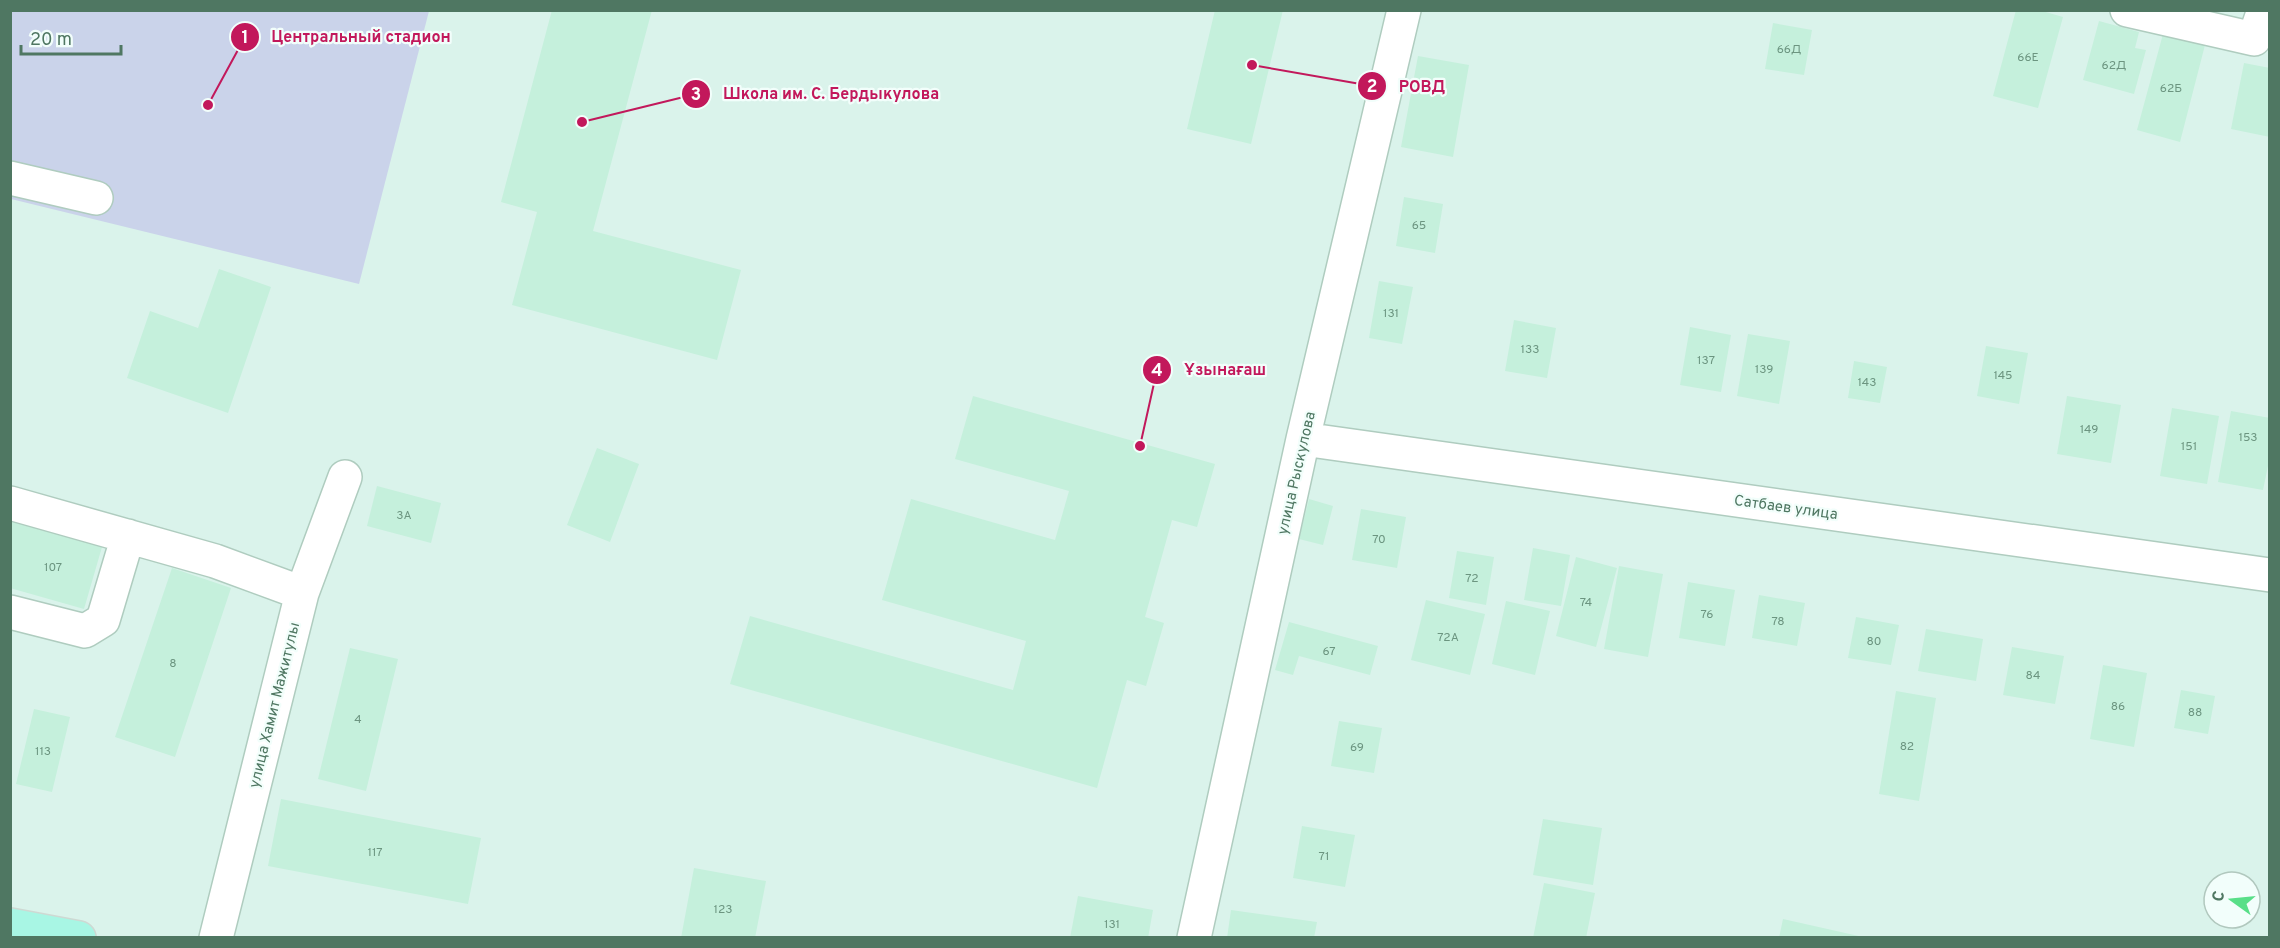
<svg xmlns="http://www.w3.org/2000/svg" width="2280" height="948" font-family="Overpass,sans-serif">
<rect width="100%" height="100%" fill="#ecfcf8"/>
<path fill="#daf3eb" fill-rule="evenodd" d="M10,11h2259v926h-2258zM2214,882h36v36h-36z"/>
<path fill="#cad3ea" d="M11,11h418l-70,273 -348,-85z"/>
<path fill="#c5f0dc" d="M552,10h100l-59,221 148,39 -24,90 -205,-55 25,-93 -36,-10z
M1215,10h68l-32,134 -64,-15z
M2016,10h23l24,7 -25,91 -45,-12z
M2099,21l40,11 -4,16 11,2 -12,44 -51,-14z
M1773,23l39,7 -8,45 -39,-6z
M2163,34l42,11 -25,97 -43,-12z
M1418,56l51,9 -16,92 -52,-10z
M2244,63l26,5v69l-39,-8z
M1404,197l39,7 -8,49 -39,-7z
M219,269l52,18 -43,126 -101,-35 23,-67 48,17z
M1379,281l34,6 -11,57 -33,-6z
M1514,320l42,8 -9,50 -42,-7z
M1690,327l41,8 -10,57 -41,-7z
M1748,334l42,7 -11,63 -42,-8z
M1986,346l42,7 -9,51 -42,-8z
M1854,361l33,6 -7,36 -32,-5z
M973,396l242,68 -18,63 -25,-7 -27,97 19,6 -18,63 -19,-6 -30,108 -367,-104 20,-68 263,74 13,-49 -144,-41 29,-101 144,41 14,-49 -114,-32z
M2067,396l54,9 -10,58 -54,-9z
M2172,408l47,8 -12,68 -47,-8z
M2231,411l39,7v38l-7,34 -45,-8z
M597,448l42,16 -29,78 -43,-17z
M377,486l64,17 -10,40 -64,-17z
M1309,499l24,7 -10,39 -24,-6z
M1361,509l45,8 -9,51 -45,-8z
M10,521l92,26 -18,62 -74,-21z
M1533,548l37,7 -9,51 -37,-6z
M1457,551l37,6 -8,48 -37,-7z
M1576,557l41,11 -21,79 -40,-11z
M1619,566l44,8 -15,83 -44,-8z
M172,568l59,20 -56,169 -60,-20z
M1688,582l47,8 -10,56 -46,-8z
M1759,595l46,8 -8,43 -45,-8z
M1426,600l59,14 -15,61 -59,-15z
M1506,601l44,10 -15,64 -43,-11z
M1856,617l43,8 -8,40 -43,-7z
M1289,622l89,24 -8,29 -71,-19 -6,19 -18,-5z
M1926,629l57,10 -7,42 -58,-10z
M2012,647l52,9 -9,48 -52,-9z
M350,648l48,11 -32,132 -48,-12z
M2103,665l44,8 -13,74 -44,-8z
M2181,690l34,6 -7,38 -34,-6z
M1896,691l40,7 -17,103 -40,-7z
M34,709l36,8 -18,75 -36,-8z
M1339,721l43,7 -8,45 -43,-7z
M281,799l200,39 -13,66 -200,-38z
M1543,819l59,9 -9,57 -60,-10z
M1302,826l53,9 -10,52 -52,-9z
M694,868l72,13 -11,57h-74z
M1544,883l51,10 -9,45h-53z
M1078,896l75,14 -5,28h-78z
M1231,910l86,12 -3,16h-87z
M1783,919l80,18v1h-84z"/>
<g fill="none" stroke-linecap="round" stroke-linejoin="round">
<defs>
<path id="minor" d="M2127,10l127,29 10,-29
M10,178l86,20
M1303,439l967,136
M10,503l205,58 87,32
M10,612l75,19 18,-11 25,-84
M216,938l86,-345 43,-116
M1194,938l109,-499 101,-429"/>
<path id="primary" d="M10,925l69,13"/>
</defs>
<use href="#minor" stroke="#afccbf" stroke-width="36"/>
<use href="#primary" stroke="#ced9d3" stroke-width="36"/>
<use href="#minor" stroke="#fff" stroke-width="33"/>
<use href="#primary" stroke="#a8f6e4" stroke-width="33"/>
</g>
<g text-anchor="middle" stroke-width="4.5" stroke-linejoin="round" paint-order="stroke">
<g font-size="12" fill="#6c9580">
<text x="1789" y="53">66Д</text>
<text x="2028" y="61">66Е</text>
<text x="2114" y="69">62Д</text>
<text x="2171" y="92">62Б</text>
<text x="1419" y="229">65</text>
<text x="1391" y="317">131</text>
<text x="1530" y="353">133</text>
<text x="1706" y="364">137</text>
<text x="1764" y="373">139</text>
<text x="2003" y="379">145</text>
<text x="1867" y="386">143</text>
<text x="2089" y="433">149</text>
<text x="2248" y="441">153</text>
<text x="2189" y="450">151</text>
<text x="404" y="519">3А</text>
<text x="1379" y="543">70</text>
<text x="53" y="571">107</text>
<text x="1472" y="582">72</text>
<text x="1586" y="606">74</text>
<text x="1707" y="618">76</text>
<text x="1778" y="625">78</text>
<text x="1448" y="641">72А</text>
<text x="1874" y="645">80</text>
<text x="1329" y="655">67</text>
<text x="173" y="667">8</text>
<text x="2033" y="679">84</text>
<text x="2118" y="710">86</text>
<text x="2195" y="716">88</text>
<text x="358" y="723">4</text>
<text x="1907" y="750">82</text>
<text x="1357" y="751">69</text>
<text x="43" y="755">113</text>
<text x="375" y="856">117</text>
<text x="1324" y="860">71</text>
<text x="723" y="913">123</text>
<text x="1112" y="928">131</text>
</g>
<g font-size="15" fill="#4f7762" stroke="#f2fefb">
<text transform="translate(1296 473) rotate(-77)" y="5">улица Рыскулова</text>
<text transform="translate(1786 507) rotate(8)" y="5">Сатбаев улица</text>
<text transform="translate(274 705) rotate(-76)" y="5">улица Хамит Мажитулы</text>
</g>
</g>
<path fill="none" stroke="#c2185b" stroke-width="2" d="M208 105L245 37M1252 65L1372 86M582 122L696 94M1140 446L1157 370"/>
<g fill="#c2185b" stroke="#f2fefb" stroke-width="2">
<circle cx="208" cy="105" r="6"/>
<circle cx="1252" cy="65" r="6"/>
<circle cx="582" cy="122" r="6"/>
<circle cx="1140" cy="446" r="6"/>
<circle cx="245" cy="37" r="15"/>
<circle cx="1372" cy="86" r="15"/>
<circle cx="696" cy="94" r="15"/>
<circle cx="1157" cy="370" r="15"/>
</g>
<g font-size="18" text-anchor="middle" font-weight="bold" fill="#fff">
<text x="245" y="43">1</text>
<text x="1372" y="92">2</text>
<text x="696" y="100">3</text>
<text x="1157" y="376">4</text>
</g>
<g font-size="16" text-anchor="middle" font-weight="bold" fill="#c2185b" stroke="#f2fefb" stroke-width="4.5" stroke-linejoin="round" paint-order="stroke">
<text x="361" y="42">Центральный стадион</text>
<text x="1422" y="92">РОВД</text>
<text x="831" y="99">Школа им. С. Бердыкулова</text>
<text x="1225" y="375">Ұзынағаш</text>
</g>
<rect width="2280" height="948" fill="none" stroke="#4f7762" stroke-width="24"/>
<g transform="translate(2232 900) rotate(285)"><circle r="28" fill="#f2fefb" stroke="#b1c8be" stroke-width="1.5"/>
<path d="M0-4.5L10 22L0 15L-10 22Z" fill="#58df88"/>
<text y="-9" font-size="16" font-weight="bold" text-anchor="middle" fill="#4f7762">С</text>
</g>
<path d="M21 45v9h100v-9" fill="none" stroke="#4f7762" stroke-width="3"/>
<text x="30" y="45" font-size="18" fill="#4f7762" stroke="#f2fefb" stroke-width="4.5" paint-order="stroke">20 m</text>
</svg>
